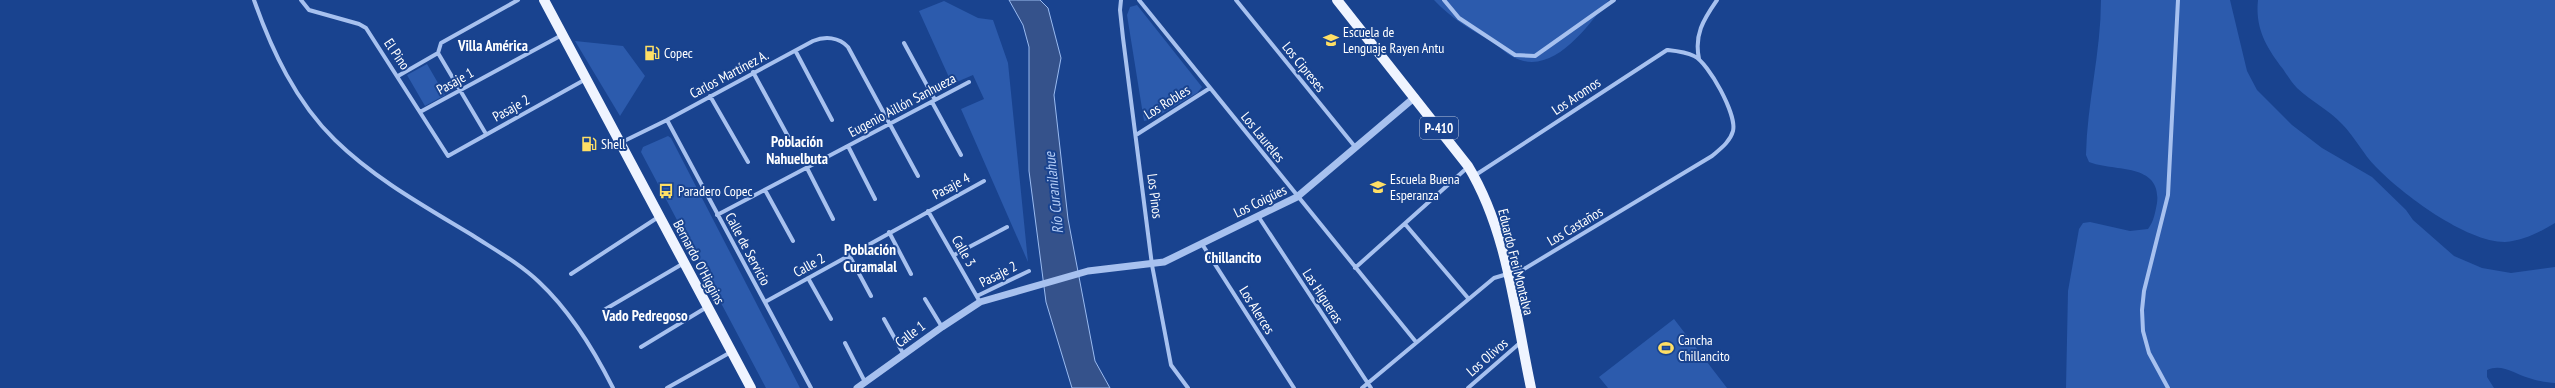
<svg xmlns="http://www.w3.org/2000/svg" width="2555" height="388" font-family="'PT Sans Narrow',sans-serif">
<rect width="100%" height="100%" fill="#19438f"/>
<path fill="#2c5bad" d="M1434,0h175c-22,26 -56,78 -96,57 -8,-4 -15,-12 -22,-16 -22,-12 -40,-23 -57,-41z
M2101,0h129l17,71 10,19 35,35 30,23 50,29 34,33 7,10 41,36 28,12 29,5 44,-6v116c-8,-1 -18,-2 -26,-5 -14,-4 -27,-15 -42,-8v7l7,11h-428l2,-97 11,-62 4,-6 7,-1 40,9 18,-2c6,-8 7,-16 9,-26 5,-41 -44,-31 -68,-41l-3,-7c1,-52 15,-103 15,-155z
M2258,0h297v223c-15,9 -32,18 -50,19 -39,0 -103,-48 -129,-75 -13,-13 -21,-30 -34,-43 -13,-14 -31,-23 -45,-36 -5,-5 -10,-13 -14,-19 -17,-22 -28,-41 -25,-69z
M944,1l34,17 15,2 15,43 20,199 -67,-153 23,-10 -11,-24 -21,9 -33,-73z
M1137,5l65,82 -5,6 -44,26 -9,2 -17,-106 3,-8z
M575,41l48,5 22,30 -25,40z
M427,64l18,31 -20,11 -18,-31z
M668,136l3,2 129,250h-34l-125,-236 2,-5z
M1674,319l53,69h-119l-9,-11z"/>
<path fill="#35528b" stroke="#9abbf1" d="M1009,0h31l8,8 13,50 -7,37 14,124 27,142 15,27h-38l-26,-86 -17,-131v-124l-6,-22z"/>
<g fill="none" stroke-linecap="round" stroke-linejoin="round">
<path stroke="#a7c1ef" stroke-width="4" d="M254,0c18,51 42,102 81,140 40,39 89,66 137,95 23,15 47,28 67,47 31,29 55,68 74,106
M301,0l8,10 50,14 7,4 82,128 138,-77
M1121,0l-1,10 3,28 29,227 19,100 17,23
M1139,0l277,342
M1236,0l120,148
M1444,0l15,18 56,37 20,1 79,-56
M904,43l31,57
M796,52l36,68
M438,53l48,81
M1699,59c-5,-24 4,-39 18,-59
M753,72l37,68
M398,76l40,-23 3,-10 77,-43
M710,96l38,66
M932,102l29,53
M420,112l142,-77
M667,120l144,268
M1136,135l74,-47
M620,143l47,-23 146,-79c12,-5 26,-4 35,6l70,129
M848,146l27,53
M807,168l26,51
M765,190l28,51
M928,211l52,91
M717,215l252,-133
M1258,216l113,172
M1405,224l63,74
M889,232l22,42
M1202,244l92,144
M849,255l22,41
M954,255l53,-28
M1355,268l113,-101
M571,274l89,-58
M808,278l23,41
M977,296l52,-25
M925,299l17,28
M765,302l219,-121
M604,310l80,-47
M884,319l20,36
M845,343l20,39
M641,347l66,-40
M667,388l64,-36
M1362,388l132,-110 30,-9 188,-113c8,-7 18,-14 21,-25 4,-16 -24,-68 -39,-75 -8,-4 -18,-5 -27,-6l-193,126
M1468,388l53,-46
M2168,388l-19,-35 -6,-22 -1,-21 2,-19 24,-96 10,-195"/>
<path stroke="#a7c1ef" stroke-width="7" d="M857,388l85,-61 38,-25 108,-31 76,-9 133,-65 118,-100"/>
<path stroke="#eff4ff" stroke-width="10" d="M544,0l207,388
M1337,0l131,166c40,66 47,148 63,222"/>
</g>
<defs>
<symbol id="school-bare" viewBox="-9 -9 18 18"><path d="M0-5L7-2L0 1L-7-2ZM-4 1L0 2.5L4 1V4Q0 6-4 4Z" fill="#ffdf65" stroke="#19438f" stroke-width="2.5" paint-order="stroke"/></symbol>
<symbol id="fuel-bare" viewBox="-9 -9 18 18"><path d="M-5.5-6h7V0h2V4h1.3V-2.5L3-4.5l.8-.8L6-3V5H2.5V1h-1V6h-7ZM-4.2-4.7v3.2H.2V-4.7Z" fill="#ffdf65" stroke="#19438f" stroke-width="2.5" paint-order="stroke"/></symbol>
<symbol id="bus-bare" viewBox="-9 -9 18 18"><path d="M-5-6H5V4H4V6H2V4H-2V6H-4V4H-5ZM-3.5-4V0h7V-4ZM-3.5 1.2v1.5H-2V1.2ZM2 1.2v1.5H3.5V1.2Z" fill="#ffdf65" stroke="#19438f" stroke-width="2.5" paint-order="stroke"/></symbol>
<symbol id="stadium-bare" viewBox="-9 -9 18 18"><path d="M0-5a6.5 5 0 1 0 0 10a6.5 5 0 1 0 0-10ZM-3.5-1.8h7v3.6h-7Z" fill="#ffdf65" stroke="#19438f" stroke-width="2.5" paint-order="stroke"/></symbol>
</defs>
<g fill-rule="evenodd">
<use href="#school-bare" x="1320" y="29" width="22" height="22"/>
<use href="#fuel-bare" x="641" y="42" width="22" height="22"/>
<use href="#fuel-bare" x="578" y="133" width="22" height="22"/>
<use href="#school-bare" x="1367" y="176" width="22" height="22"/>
<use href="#bus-bare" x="655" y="180" width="22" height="22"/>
<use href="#stadium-bare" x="1655" y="337" width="22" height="22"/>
</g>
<g text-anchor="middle" stroke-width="4" stroke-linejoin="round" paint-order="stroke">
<rect fill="#19438f" stroke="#bac7dd" stroke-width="1" x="1420" y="117" width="38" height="22" rx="3"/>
<g font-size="13" font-weight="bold" fill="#fff">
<text x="1439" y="133">P-410</text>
</g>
<g font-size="14" fill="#fff" stroke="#19438f" text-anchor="start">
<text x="1343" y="37">Escuela de<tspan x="1343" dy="16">Lenguaje Rayen Antu</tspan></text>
<text x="664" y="58">Copec</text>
<text x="601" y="149">Shell</text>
<text x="1390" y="184">Escuela Buena<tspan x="1390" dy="16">Esperanza</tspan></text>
<text x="678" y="196">Paradero Copec</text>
<text x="1678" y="345">Cancha<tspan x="1678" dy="16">Chillancito</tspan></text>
</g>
<g font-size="14" fill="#fff" stroke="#19438f">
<text transform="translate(397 54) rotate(56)" y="5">El Pino</text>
<text transform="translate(1304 67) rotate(51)" y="5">Los Cipreses</text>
<text transform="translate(729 74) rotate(-28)" y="5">Carlos Martínez A.</text>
<text transform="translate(455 81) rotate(-29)" y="5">Pasaje 1</text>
<text transform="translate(1576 96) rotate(-34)" y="5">Los Aromos</text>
<text transform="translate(1167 102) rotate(-32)" y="5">Los Robles</text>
<text transform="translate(902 105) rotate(-28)" y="5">Eugenio Aillón Sanhueza</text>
<text transform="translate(511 108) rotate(-29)" y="5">Pasaje 2</text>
<text transform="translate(1263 137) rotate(51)" y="5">Los Laureles</text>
<text transform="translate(951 186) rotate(-28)" y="5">Pasaje 4</text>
<text transform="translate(1155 196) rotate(83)" y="5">Los Pinos</text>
<text transform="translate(1260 201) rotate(-26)" y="5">Los Coigües</text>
<text transform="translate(1575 226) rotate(-31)" y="5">Los Castaños</text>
<text transform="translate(748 249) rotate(62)" y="5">Calle de Servicio</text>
<text transform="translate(964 251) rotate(60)" y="5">Calle 3</text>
<text transform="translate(699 262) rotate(62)" y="5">Bernardo O'Higgins</text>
<text transform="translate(1516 262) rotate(76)" y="5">Eduardo Frei Montalva</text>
<text transform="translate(809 265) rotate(-29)" y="5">Calle 2</text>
<text transform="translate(998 274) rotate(-27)" y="5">Pasaje 2</text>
<text transform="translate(1323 296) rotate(57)" y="5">Las Higueras</text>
<text transform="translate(1257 310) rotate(58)" y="5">Los Alerces</text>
<text transform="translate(910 334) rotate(-37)" y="5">Calle 1</text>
<text transform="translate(1487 357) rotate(-41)" y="5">Los Olivos</text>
</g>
<g font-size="15" font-weight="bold" fill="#fff" stroke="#19438f">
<text x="493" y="51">Villa América</text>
<text x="797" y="147">Población<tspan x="797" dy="17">Nahuelbuta</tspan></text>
<text x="870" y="255">Población<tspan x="870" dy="17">Curamalal</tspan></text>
<text x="1233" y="263">Chillancito</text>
<text x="645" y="321">Vado Pedregoso</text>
</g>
<g font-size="15" font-style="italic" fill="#b3ccf6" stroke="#19438f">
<text transform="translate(1054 193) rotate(-96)" y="5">Río Curanilahue</text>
</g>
</g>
</svg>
